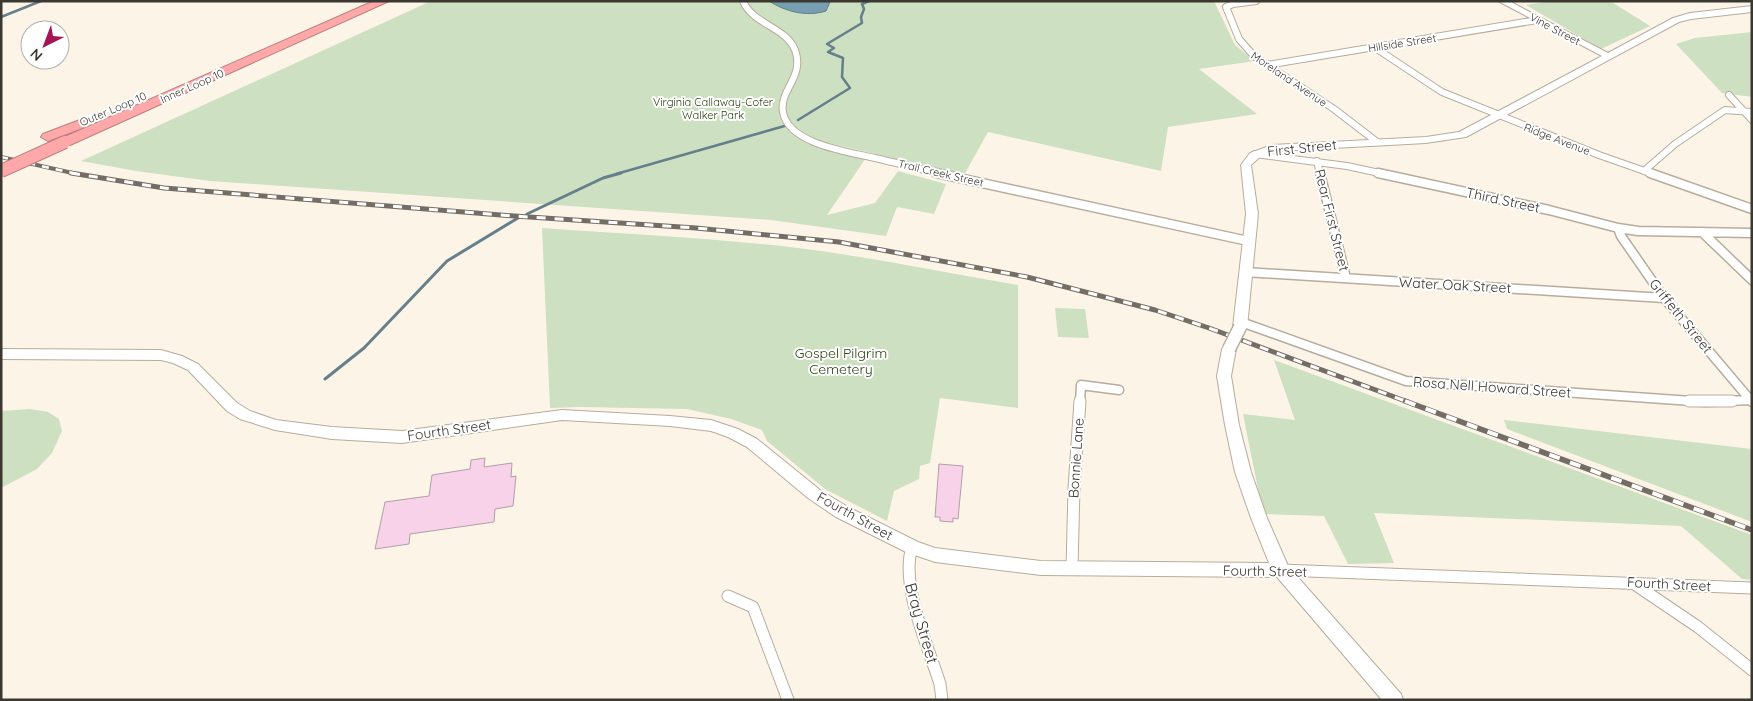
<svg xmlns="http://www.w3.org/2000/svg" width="1753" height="701" font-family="Quicksand,sans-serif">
<rect width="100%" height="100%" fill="#fdf4e8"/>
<path fill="#cee0c2" d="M431,1h783l21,44 20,16 -56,8 58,45 -89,13 -7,44 -173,-39 -24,43 -135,-32 -4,5 41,10 -39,57 48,-12 23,-32 48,13 -12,30 -37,-7 -11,29 -115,-16 -561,-39 -74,-10 -55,-10z
M1552,1h58l40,25 -49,23 -75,-44z
M1752,32v65l-30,-4 -46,-49 19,-6z
M542,228c85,6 171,10 256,20 74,9 147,25 220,37v123l-78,-10 -10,65 -10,3 -1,13 -25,12 -7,30 -62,-32 -58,-48 -5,-11 -31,-11 -44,-10 -106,-2 -31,1z
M1055,308l30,1 4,29 -31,-1z
M1274,360l478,175v45l-10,-1 -61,-53 -307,-13 20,50 -46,1 -24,-48 -61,-2 -20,-100 52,6z
M30,409l18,3 11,7 3,12 -10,22 -15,16 -36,19v-77z
M1504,420l248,29v73l-245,-93z"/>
<path fill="#779fb1" stroke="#65808b" d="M769,1h55l6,1 -4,9c-19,6 -40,1 -57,-10z"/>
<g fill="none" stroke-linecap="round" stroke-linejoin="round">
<path stroke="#65808b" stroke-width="2.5" d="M1,17l40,-16
M798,120l52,-32 -8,-11 1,-19 -15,-6 6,-4 -7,-4 35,-21 -1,-6 3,-8 -2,-5 7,-3
M616,174l172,-49"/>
<path stroke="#65808b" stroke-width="3" d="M527,214l76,-36 18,-5
M325,379l39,-31 83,-87 71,-43"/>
</g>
<path fill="#f7d2e9" stroke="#b09faa" d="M485,458l-1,9 28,-4 -1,14 5,-1 -3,30 -18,3 -1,13 -84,12 -1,10 -34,5 10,-47 44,-6 3,-21 38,-6 1,-9z
M939,464l24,2 -5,53 -5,-1v4l-13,-1v-4h-5z"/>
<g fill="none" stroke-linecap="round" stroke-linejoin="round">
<defs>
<path id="street-far2" d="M743,1c9,23 43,26 52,49 10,27 -16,40 -12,62 5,32 66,40 92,46 22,5 44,11 67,16
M1256,1l-23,3 -7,3 13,32 15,17 80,53 43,33
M1374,47l68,45 157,63 54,19
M1267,65l270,-45
M1729,95l23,25
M1255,154l92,12 37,8
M1317,161l3,13
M1644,171l31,-27 50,-34 27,2"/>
<path id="street-far1" d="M936,173l312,68
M1320,173l26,105
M1378,173l171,37 69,18 20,3 114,2
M1650,173l102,36
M1618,228l3,8 43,62 88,104
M1702,232l50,48
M1245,272l419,26
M1241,322l165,59 300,21 44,-2
M1080,402l1,-17 38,5"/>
<path id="street" d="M1689,401h43
M912,547c-12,38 16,99 28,137l2,16
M1072,569l2,-81 6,-87
M1281,570l471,18
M1633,583l65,44 54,43
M728,596l25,11 35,93"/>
<path id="secondary" d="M1498,1h11l99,52 65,-35 17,-5 62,-7v6l-61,7 -12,3 -213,115 -40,6 -148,8 -15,3 -12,11 7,49 -11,113 -2,3h-10l-2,-3 13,-113 -5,-49 9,-12 22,-8 154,-8 33,-5 143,-76z
M1229,344l5,2 2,3 -5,27 8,49 12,47 16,46 21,48 113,128 2,6h-21l-105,-123 -236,-2 -106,-13 -29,-10 -70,-35 -28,-19 -61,-51 -19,-10 -17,-6 -41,-5 -108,-6 -160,23 -70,-4 -57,-9 -35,-11 -13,-8 -39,-41 -15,-7 -12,-3 -160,-1v-10l160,1 21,6 16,8 39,39 13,8 26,9 56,7 70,4 160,-21 108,6 41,4 27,9 19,10 63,51 28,17 70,35 17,6 106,13 228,2 -18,-45 -16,-46 -10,-47 -8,-49 5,-27 2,-3z"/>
<path id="highway" d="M374,1h15l-319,144h-10l-2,-3 2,-3z
M80,120l5,1 2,3 -2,3 -37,14 -7,-4 2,-3z"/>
</defs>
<use href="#street-far2" stroke="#b7ac9d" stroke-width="8"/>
<use href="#street-far1" stroke="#b7ac9d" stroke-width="11"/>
<use href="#street" stroke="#b7ac9d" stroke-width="13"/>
<use href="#secondary" stroke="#b7ac9d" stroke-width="2"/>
<use href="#highway" stroke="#ba807f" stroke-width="2"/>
<use href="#street-far2" stroke="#fff" stroke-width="6"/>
<use href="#street-far1" stroke="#fff" stroke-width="8"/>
<use href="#street" stroke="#fff" stroke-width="11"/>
<use href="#secondary" fill="#fff" fill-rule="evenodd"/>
<use href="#highway" fill="#fea8a9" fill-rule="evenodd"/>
<defs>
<path id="rail-far2" d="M1,157l76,17"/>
<path id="rail-far1" d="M71,173l93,15 350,28 182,12 143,14 188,35 128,33 54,18 199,74"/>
<path id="rail" d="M1405,401l347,129"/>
</defs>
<use href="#rail-far2" stroke="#736d66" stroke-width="4"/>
<use href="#rail-far1" stroke="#736d66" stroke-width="5"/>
<use href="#rail" stroke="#736d66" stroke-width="5.5"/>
<use href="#rail-far2" stroke="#fff" stroke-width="2.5" stroke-dasharray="7" stroke-linecap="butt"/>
<use href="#rail-far1" stroke="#fff" stroke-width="3" stroke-dasharray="9" stroke-linecap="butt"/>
<use href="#rail" stroke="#fff" stroke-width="4" stroke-dasharray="11" stroke-linecap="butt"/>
<defs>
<path id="secondary-bridge" d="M1229,349l11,-22"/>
<path id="highway-bridge" d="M1,171l64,-29"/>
</defs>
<use href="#secondary-bridge" stroke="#b7ac9d" stroke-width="15" stroke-linecap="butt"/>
<use href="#highway-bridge" stroke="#ba807f" stroke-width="14" stroke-linecap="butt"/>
<use href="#secondary-bridge" stroke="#fff" stroke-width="12"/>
<use href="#highway-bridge" stroke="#fea8a9" stroke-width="12"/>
</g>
<g text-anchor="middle" stroke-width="4" stroke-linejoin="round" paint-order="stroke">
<g font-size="11" fill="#3b3731" stroke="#fff">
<text transform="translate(1555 29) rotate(28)" y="4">Vine Street</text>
<text transform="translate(1402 43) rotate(-9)" y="4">Hillside Street</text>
<text transform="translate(1289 79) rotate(34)" y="4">Moreland Avenue</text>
<text transform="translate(192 86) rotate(-24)" y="4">Inner Loop 10</text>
<text transform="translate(113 109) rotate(-23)" y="4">Outer Loop 10</text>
<text transform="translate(1557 139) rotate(21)" y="4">Ridge Avenue</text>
<text transform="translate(941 173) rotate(13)" y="4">Trail Creek Street</text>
</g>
<g font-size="11" fill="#27400f" stroke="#fff">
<text x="713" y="106">Virginia Callaway-Cofer<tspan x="713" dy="13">Walker Park</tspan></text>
</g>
<g font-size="14" fill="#3b3731" stroke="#fff">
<text transform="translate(1302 148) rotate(-6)" y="5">First Street</text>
<text transform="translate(1503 200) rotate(12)" y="5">Third Street</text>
<text transform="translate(1332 220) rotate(76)" y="5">Rear First Street</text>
<text transform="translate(1455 285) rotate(3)" y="5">Water Oak Street</text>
<text transform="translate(1681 316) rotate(51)" y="5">Griffeth Street</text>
<text transform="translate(1492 387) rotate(4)" y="5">Rosa Nell Howard Street</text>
<text transform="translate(449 430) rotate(-8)" y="5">Fourth Street</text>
<text transform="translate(1076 458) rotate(-86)" y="5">Bonnie Lane</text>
<text transform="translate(855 516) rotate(29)" y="5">Fourth Street</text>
<text transform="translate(1265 571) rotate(1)" y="5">Fourth Street</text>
<text transform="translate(1669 584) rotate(3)" y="5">Fourth Street</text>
</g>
<g font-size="14" fill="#27400f" stroke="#fff">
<text x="841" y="358">Gospel Pilgrim<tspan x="841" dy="16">Cemetery</tspan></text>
</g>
<g font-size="16" fill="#3b3731" stroke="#fff">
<text transform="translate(922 623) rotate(74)" y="6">Bray Street</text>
</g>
</g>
<rect width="1753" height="701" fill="none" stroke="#3b3731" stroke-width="5"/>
<g transform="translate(45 45) rotate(222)"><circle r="24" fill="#ffffff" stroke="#b1afad"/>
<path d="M0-4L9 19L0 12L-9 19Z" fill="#a51455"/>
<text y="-8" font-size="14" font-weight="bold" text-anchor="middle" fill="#3b3731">N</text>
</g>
</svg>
